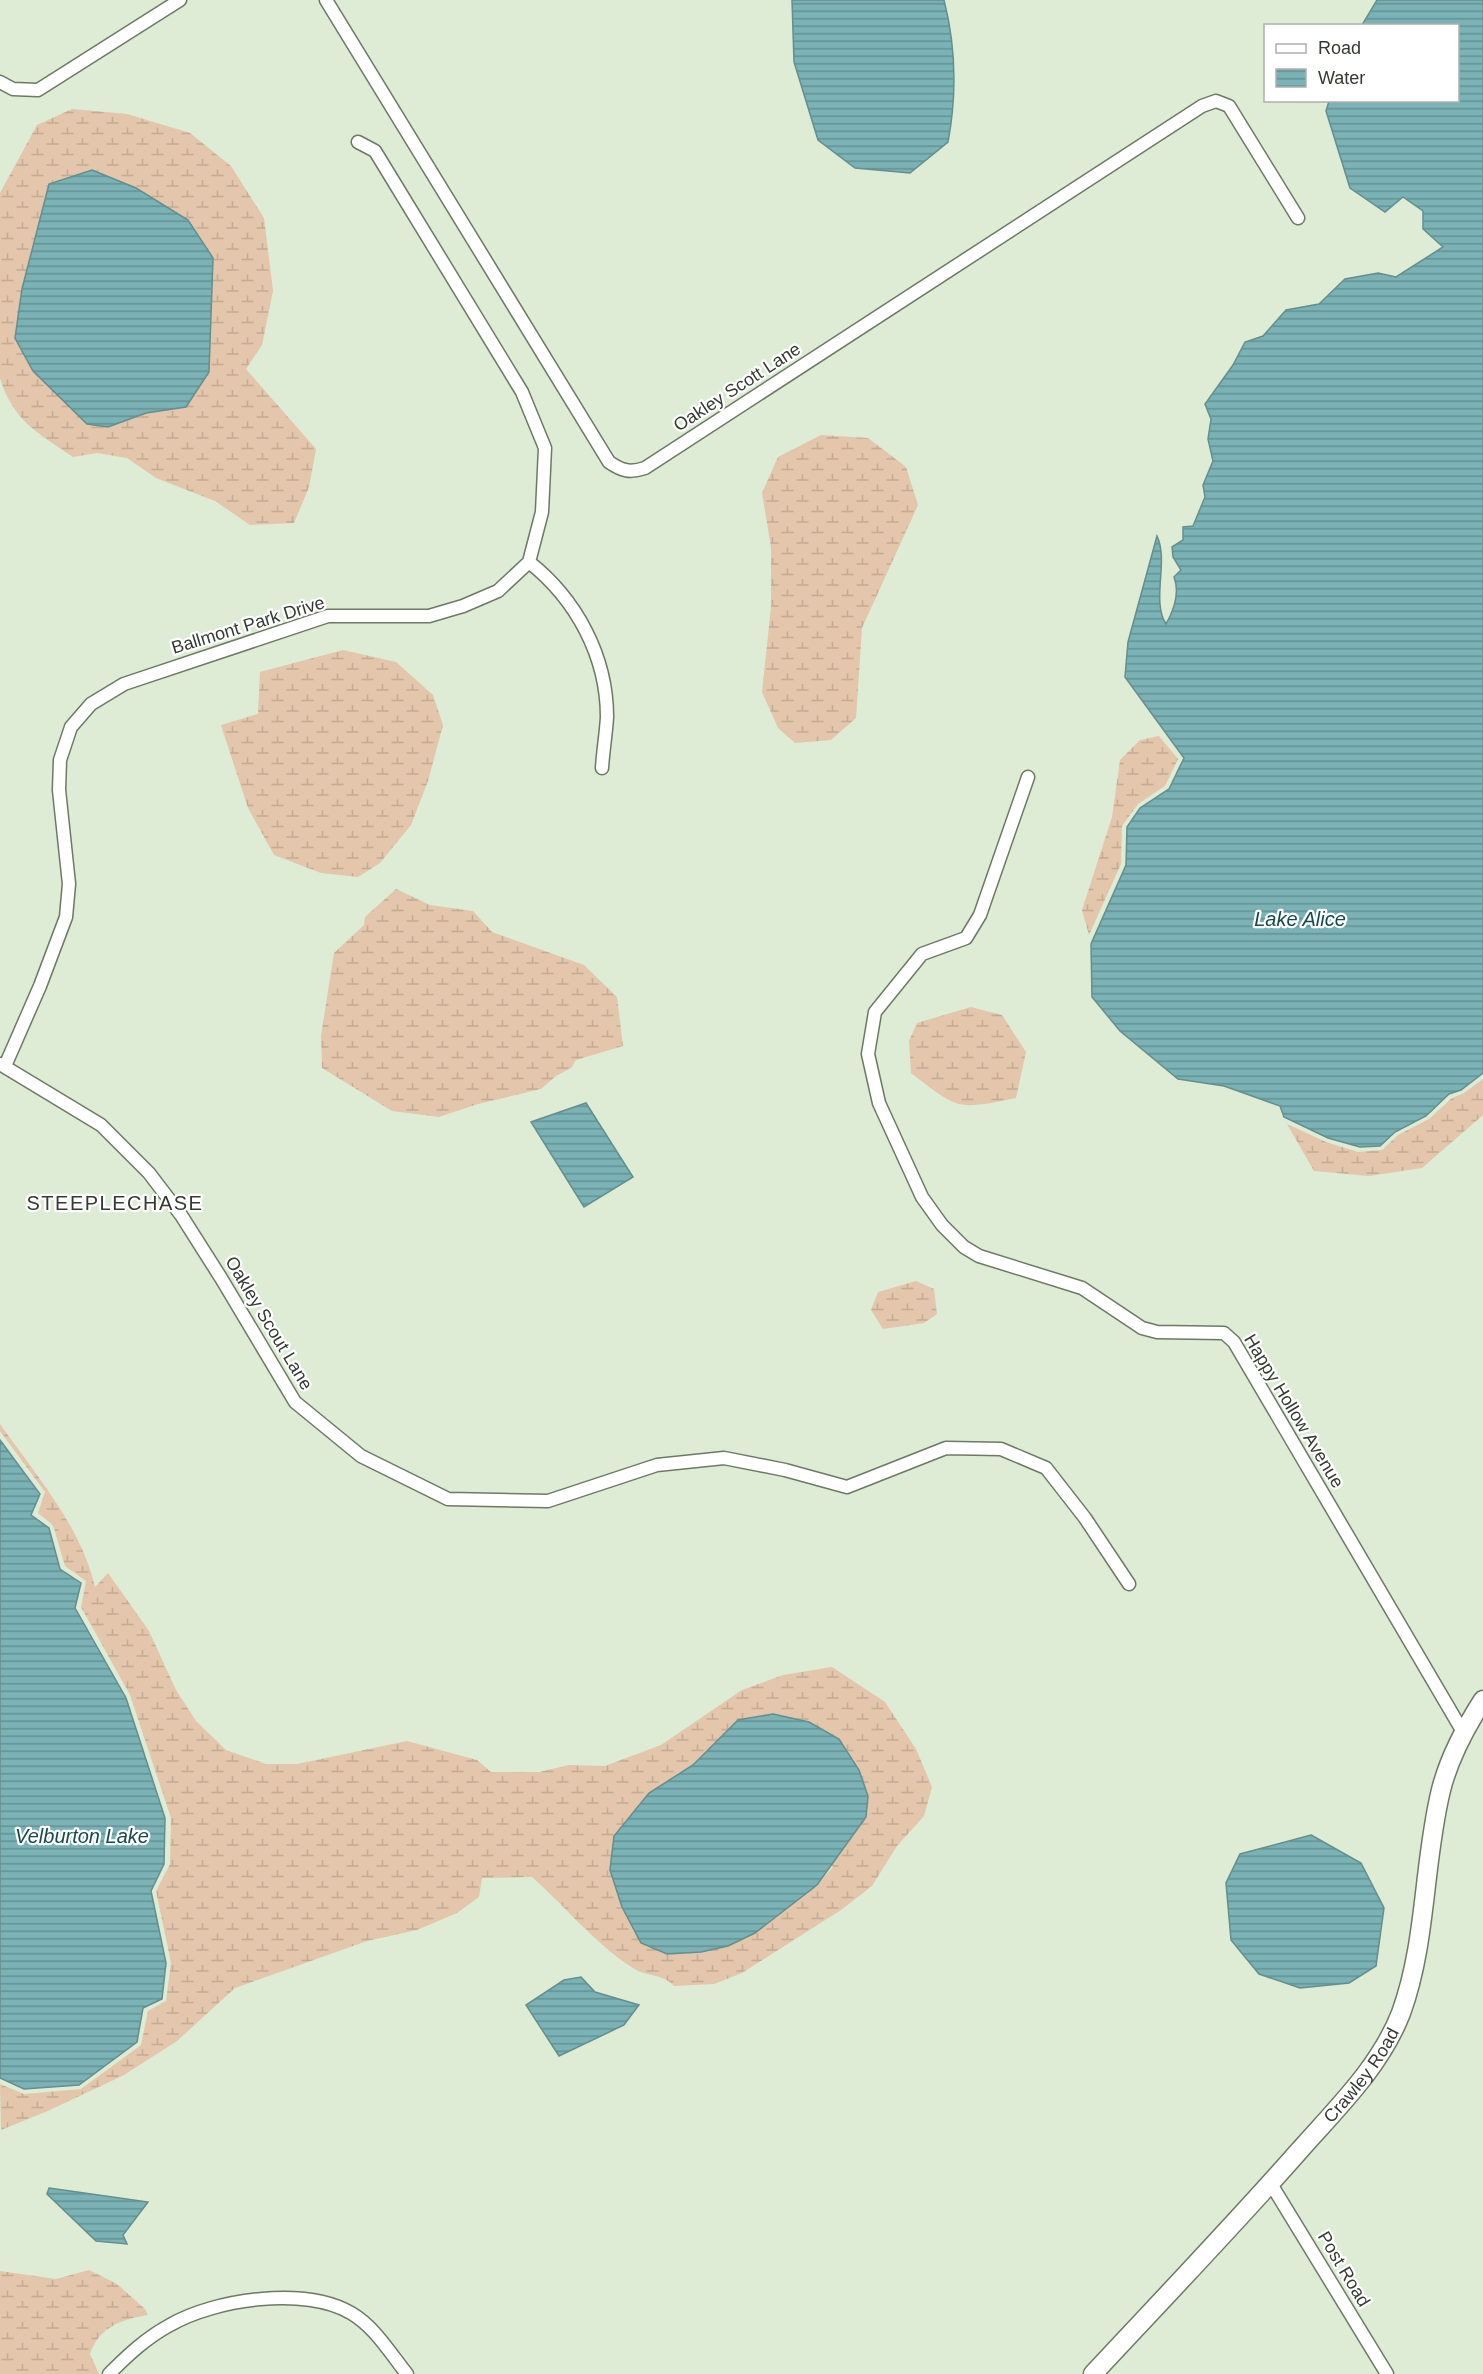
<svg xmlns="http://www.w3.org/2000/svg" width="1483" height="2374" font-family="Helvetica,sans-serif">
<defs>
<pattern id="wetland-marsh" width="20" height="14" patternUnits="userSpaceOnUse" patternTransform="scale(1.5)"><rect width="20" height="14" fill="#e3c6ab"/><path d="M1 5h8M5 5V1M11 12h8M15 12V8" fill="none" stroke="#c3ab94"/></pattern>
<pattern id="water-rules" width="6" height="5" patternUnits="userSpaceOnUse" patternTransform="scale(1.5)"><rect width="6" height="5" fill="#7ab2b5"/><path d="M0 2.5h6" fill="none" stroke="#659294"/></pattern>
</defs>
<rect width="100%" height="100%" fill="#deebd5"/>
<path fill="url(#wetland-marsh)" fill-rule="evenodd" d="M72,109l55,5 63,19 41,33 33,52 9,73 -11,54 -16,24 70,80 -7,38 -15,36 -44,2 -35,-24 -59,-23 -29,-20 -30,-5 -24,4c-35,-24 -60,-36 -73,-79v-185l37,-68zM49,184l160,148v40l-23,35 -40,6 -38,14 -93,-89 7,-49z
M821,435l47,3 38,29 12,38 -56,123 -6,90 -25,22 -36,3 -17,-15 -16,-36 9,-85v-60l-9,-54 16,-36z
M343,650l53,12 37,33 10,30 -15,56 -17,44 -31,38 -22,14 -37,-4 -47,-18 -26,-47 -27,-83 37,-11 2,-42z
M1159,736l19,23 -13,27 -27,18 -16,22 -1,38 -32,71 -7,-25 30,-93 8,-57 20,-20z
M396,889l34,16 43,6 19,21 92,33 33,32 6,49 -47,14 -5,8 -15,8 -15,13 -63,15 -39,13 -47,-6 -70,-43 -1,-32 13,-83 30,-28 1,-8z
M971,1007l31,8 24,37 -10,46c-59,12 -57,12 -105,-25l-2,-32 8,-18z
M1483,1079v36l-61,53 -53,8 -55,-5 -27,-47 39,18 32,10 24,-2 16,-15 31,-16 23,-21 12,-5z
M916,1281l18,8 3,25 -13,9 -41,6 -12,-19 7,-18z
M0,1424c35,50 81,102 95,163l13,-14 41,58 27,59 20,31 30,29 40,14h31l110,-23 70,19 14,12h48l30,-7 36,1 56,-21 81,-55 41,-15 49,-8 53,35 31,47 16,38 -8,29 -27,30 -25,40 -31,24 -99,63 -28,11 -40,2c-12,-13 -28,-9 -41,-18 -39,-25 -67,-61 -101,-91l-50,1 -3,19 -22,16 -40,17 -50,11 -132,47 -58,53 -53,34 -74,35 -49,20 -1,-46 24,10 57,-5 60,-44 7,-34 18,-10 5,-38 -15,-72 14,-27 1,-46 -41,-123 -49,-88 5,-26 -21,-15 -12,-41 -15,-12 7,-21 -45,-61zM738,1720l95,147 -16,18 -62,48 -106,-140 44,-28z
M89,2270l28,14 28,25 3,6c-26,4 -49,12 -58,39l9,20h-99v-103l56,8z"/>
<path fill="url(#water-rules)" stroke="#658e8e" stroke-width="1.5" d="M792,0h152c12,47 13,94 4,142l-38,31 -55,-5 -37,-28 -24,-78z
M1377,0h106v1073l-22,17 -12,4 -23,22 -31,16 -15,14 -20,1 -32,-9 -44,-21 -4,-11 -56,-20 -46,-7 -58,-48 -28,-34 -1,-53 35,-79 1,-38 13,-19 29,-19 15,-31 -59,-81 3,-35 29,-106c12,25 -6,65 9,88 8,-14 14,-31 8,-47l7,-7 -8,-13 -1,-10 11,-7v-13l10,-1 12,-29 -2,-12 10,-24 -5,-22 3,-20 -6,-15 28,-39 12,-23 18,-6 23,-26 33,-6 26,-25 33,-6 18,4 47,-30 -20,-18v-18l-20,-14 -18,15 -35,-24 -24,-77 3,-10 129,-1v-74l-96,-1z
M92,170l44,18 52,32 25,38 -4,114 -23,35 -40,6 -38,14 -21,-3 -54,-53 -18,-33 7,-49 27,-105z
M586,1103l47,74 -49,30 -53,-85z
M0,1440l40,54 -9,21 18,13 11,41 21,14 -6,25 51,90 39,120 -1,46 -13,27 15,72 -4,36 -19,9 -6,34 -58,43 -55,4 -24,-11z
M773,1714l36,8 30,17 20,31 9,26 -2,21 -49,68 -62,48 -27,13 -27,6 -34,2 -26,-11 -19,-36 -12,-37 4,-34 35,-43 44,-28 45,-45z
M1311,1835l50,28 23,45 -8,58 -27,17 -49,5 -41,-14 -28,-34 -5,-57 14,-29z
M581,1977l14,15 44,13 -15,20 -65,31 -33,-51 38,-25z
M49,2188l99,14 -25,33 4,9 -31,-3 -49,-47z"/>
<g fill="none" stroke-linecap="round" stroke-linejoin="round">
<defs>
<path id="street" d="M326,0l283,462c13,9 21,11 36,6l557,-362 14,-5 13,5 69,112
M0,82l13,7 25,1 142,-90
M529,562c47,37 78,94 78,155 -1,17 -4,34 -5,51
M1028,777l-48,138 -14,23 -44,16 -47,58 -7,42 11,49 43,94 20,28 22,22 15,9 103,32 60,40 15,4 67,1 10,9 229,390
M0,1064l101,61 48,48 32,42 40,63 74,124 66,54 87,43 100,2 109,-36 67,-7 61,12 62,17 99,-39 55,1 45,19 39,50 44,66
M5,1066l35,-80 26,-69 3,-33 -10,-94 1,-30 11,-33 20,-23 33,-20 204,-68h101l34,-10 35,-15 31,-29 13,-50 3,-64 -23,-56 -147,-241 -17,-9
M1271,2184l116,190
M109,2374c19,-19 37,-36 61,-49 45,-26 135,-39 181,-12 24,14 39,40 56,61"/>
<g id="secondary">
<path id="s1" d="M1093,2374c69,-74 139,-147 206,-223 38,-43 81,-84 102,-138 26,-71 22,-150 40,-223 8,-32 24,-62 42,-90"/>
</g>
</defs>
<use href="#street" stroke="#6d7965" stroke-width="15"/>
<use href="#secondary" stroke="#6d7965" stroke-width="21"/>
<use href="#street" stroke="#fff" stroke-width="12"/>
<use href="#secondary" stroke="#fff" stroke-width="18"/>
</g>
<g text-anchor="middle" stroke-width="4.5" stroke-linejoin="round" paint-order="stroke">
<g font-size="18" fill="#353a32" stroke="#fff">
<text transform="translate(737 387) rotate(-33)" y="6">Oakley Scott Lane</text>
<text transform="translate(248 625) rotate(-17)" y="6">Ballmont Park Drive</text>
<text transform="translate(269 1323) rotate(59)" y="6">Oakley Scout Lane</text>
<text transform="translate(1294 1411) rotate(59)" y="6">Happy Hollow Avenue</text>
<text dy="6" stroke="none"><textPath href="#s1" startOffset="402">Crawley Road</textPath></text>
<text transform="translate(1344 2269) rotate(59)" y="6">Post Road</text>
</g>
<g font-size="20" font-style="italic" fill="#174a4c" stroke="#fff">
<text x="1300" y="926">Lake Alice</text>
<text x="82" y="1843">Velburton Lake</text>
</g>
<g font-size="20" letter-spacing="1.5" fill="#353a32" stroke="#fff">
<text x="115" y="1210">STEEPLECHASE</text>
</g>
</g>
<rect x="1264" y="24" width="195" height="78" fill="#ffffff" stroke="#aeb0ad" stroke-width="1.5"/>
<rect x="1276" y="44" width="30" height="9" fill="#ffffff" stroke="#aeb0ad" stroke-width="1.5"/>
<text x="1318" y="54" font-size="18" fill="#353a32">Road</text>
<rect x="1276" y="69" width="30" height="18" fill="url(#water-rules)" stroke="#aeb0ad" stroke-width="1.5"/>
<text x="1318" y="84" font-size="18" fill="#353a32">Water</text>
</svg>
